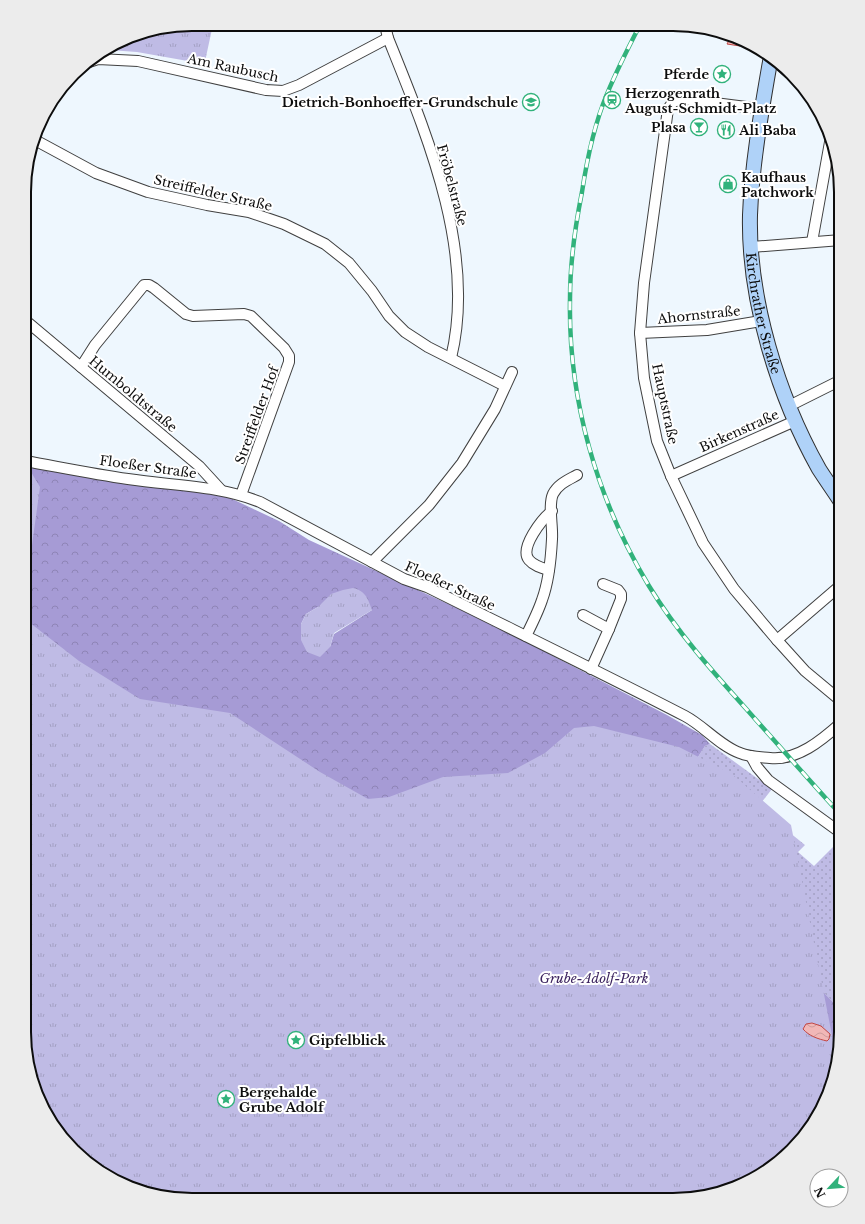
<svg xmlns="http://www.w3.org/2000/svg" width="865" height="1224" viewBox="0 0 865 1224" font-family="'Libre Baskerville',serif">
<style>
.grass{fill:url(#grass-dots)}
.forest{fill:url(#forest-crowns);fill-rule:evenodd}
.park{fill:url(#park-tufts)}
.water{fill:url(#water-waves);stroke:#c24744}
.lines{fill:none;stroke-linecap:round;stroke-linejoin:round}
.street-casing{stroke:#404040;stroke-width:12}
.secondary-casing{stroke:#2f2f2f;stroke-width:16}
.street{stroke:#fff;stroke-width:10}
.secondary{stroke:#afd2f8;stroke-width:14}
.rail-casing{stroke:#31b27b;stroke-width:4.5}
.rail{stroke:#fff;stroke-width:3;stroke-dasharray:9;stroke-linecap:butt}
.labels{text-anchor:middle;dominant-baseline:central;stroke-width:4;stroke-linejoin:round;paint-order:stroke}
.street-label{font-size:13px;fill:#0d0d0d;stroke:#fff}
.poi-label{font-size:13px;font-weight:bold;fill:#0d0d0d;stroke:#fff;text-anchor:start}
.park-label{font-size:13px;font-style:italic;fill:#3c235f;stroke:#fff}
.rim{fill:none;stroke:#0d0d0d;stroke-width:2}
</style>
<defs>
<pattern id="grass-dots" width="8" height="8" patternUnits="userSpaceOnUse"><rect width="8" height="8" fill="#bfbbe5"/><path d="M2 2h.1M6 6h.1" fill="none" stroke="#a3a0c3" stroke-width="1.8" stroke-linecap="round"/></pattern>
<pattern id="forest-crowns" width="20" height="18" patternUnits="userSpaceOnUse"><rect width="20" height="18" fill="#a69bd5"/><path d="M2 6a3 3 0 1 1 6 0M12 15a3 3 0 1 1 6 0" fill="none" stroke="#8e84b6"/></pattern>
<pattern id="park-tufts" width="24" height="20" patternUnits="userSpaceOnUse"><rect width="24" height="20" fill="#bfbbe5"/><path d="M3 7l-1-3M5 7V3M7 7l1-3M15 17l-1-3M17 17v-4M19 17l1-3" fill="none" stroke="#a3a0c3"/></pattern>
<pattern id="water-waves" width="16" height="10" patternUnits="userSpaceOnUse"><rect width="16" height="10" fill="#f1b7b7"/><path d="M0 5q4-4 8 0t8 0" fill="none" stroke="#cd9c9c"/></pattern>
</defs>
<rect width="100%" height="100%" fill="#eef7fe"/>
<!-- grass -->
<polygon class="grass" points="710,744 772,789 758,807 805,845 798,852 814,866 841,839 841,1010 656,823 705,746"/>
<!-- forest -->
<path class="forest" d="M25 466 228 497 279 521 309 540 457 608 528 643 667 715 702 735 710 744 705 746 656 823 841 1010V1044L832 1086 813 1126 784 1159 747 1183 674 1200 170 1199 128 1187 90 1166 41 1106 24 1033ZM318 607 372 610 334 634 330 647 301 624 306 614Z"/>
<!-- park -->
<g class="park">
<polygon points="189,24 212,29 204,66 199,63 137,52 109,50 138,33"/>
<polygon points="25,463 34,465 31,472 40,487 25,596"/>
<path d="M353 588C366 591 368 599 372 610L334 633 330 647 320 657 307 652 301 640V624L306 614 318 607 331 594 343 590Z"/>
<polygon points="25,619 79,661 140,699 230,713 320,772 368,799 389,797 443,777 508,773 545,753 574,728 594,726 679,747 732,774 791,825 837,1061 832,1086 813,1126 784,1159 747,1183 674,1200 170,1199 128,1187 90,1166 41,1106 24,1033"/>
</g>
<!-- water -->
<g class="water">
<polygon points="732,35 741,39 740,46 727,44"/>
<path d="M812 1023 821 1026 830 1034 829 1039 827 1041C818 1039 809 1036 803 1029L806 1024Z"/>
</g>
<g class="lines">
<!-- street casing -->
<g class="street-casing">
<g id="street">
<path d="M385 25 388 38C427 135 477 252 451 358"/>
<polyline points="86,63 98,59 138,61 266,90 283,91 299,85 388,38"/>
<polyline points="762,109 683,99 673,102 668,109 644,283 640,333 644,378 657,441 671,476 703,543 734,589 777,640 805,671 841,701"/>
<polyline points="35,140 96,173 148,192 207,205 249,212 284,224 325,244 349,263 372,291 389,316 405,332 428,347 505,386"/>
<polyline points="812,242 830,142"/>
<polyline points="751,247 841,240"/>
<polyline points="25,320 199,466 221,490"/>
<polyline points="640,333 707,330 761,321"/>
<polyline points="81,367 95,345 144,285 149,285 154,288 186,314 193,316 244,314 251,316 284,348 289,356 289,362 241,495"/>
<polyline points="789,406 841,380"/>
<path d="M25 461C59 467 93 474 128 479 173 486 217 485 260 502L404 579 427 587C513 630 600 672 685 716 704 726 720 746 740 753 749 757 760 757 770 758 797 761 822 740 841 723"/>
<polyline points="671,476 795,421"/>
<polyline points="372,562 429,505 462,463 495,409 512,372"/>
<path d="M549 570C542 568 534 566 529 560 519 548 542 519 552 511"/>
<polyline points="583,615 609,629"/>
<path d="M526 636C532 624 538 612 542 600 549 581 551 559 552 539 553 526 548 505 553 494 558 484 568 480 577 475"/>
<polyline points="777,640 841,585"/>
<polyline points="591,669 609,629 621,599 621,594 618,590 603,584"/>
<polyline points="751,756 757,767 768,780 841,833"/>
</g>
</g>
<!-- secondary casing -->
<g class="secondary-casing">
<g id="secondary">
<path id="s1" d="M771 56C762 108 752 162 750 215 748 299 778 396 819 469 826 480 834 491 841 502"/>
</g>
</g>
<!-- street -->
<use href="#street" class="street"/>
<!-- secondary -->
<use href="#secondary" class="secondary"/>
<!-- rail casing -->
<g class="rail-casing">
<path id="rail" d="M640 25C628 48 617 70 607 94 594 125 587 159 582 192 575 227 570 263 570 299 568 399 597 500 649 586 677 632 713 672 749 712 779 746 810 781 841 815"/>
</g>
<!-- rail -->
<use href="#rail" class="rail"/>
</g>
<!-- icons -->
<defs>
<g id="sight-ring" transform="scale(0.9)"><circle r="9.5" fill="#fff" stroke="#31b27b" stroke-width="1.5"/><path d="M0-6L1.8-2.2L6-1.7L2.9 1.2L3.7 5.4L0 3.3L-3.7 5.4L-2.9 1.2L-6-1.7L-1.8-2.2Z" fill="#31b27b"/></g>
<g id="station-ring" transform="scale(0.9)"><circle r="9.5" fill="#fff" stroke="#31b27b" stroke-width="1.5"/><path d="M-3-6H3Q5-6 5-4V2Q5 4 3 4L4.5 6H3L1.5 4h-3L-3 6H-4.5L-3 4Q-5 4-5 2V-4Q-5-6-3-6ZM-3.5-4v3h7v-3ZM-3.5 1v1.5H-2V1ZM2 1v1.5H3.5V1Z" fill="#31b27b"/></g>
<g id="school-ring" transform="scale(0.9)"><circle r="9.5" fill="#fff" stroke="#31b27b" stroke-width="1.5"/><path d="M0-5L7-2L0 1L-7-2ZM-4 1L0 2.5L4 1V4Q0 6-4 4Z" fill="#31b27b"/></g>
<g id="bar-ring" transform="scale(0.9)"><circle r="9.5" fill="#fff" stroke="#31b27b" stroke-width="1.5"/><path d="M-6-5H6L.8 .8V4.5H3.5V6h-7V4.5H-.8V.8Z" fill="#31b27b"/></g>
<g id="restaurant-ring" transform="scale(0.9)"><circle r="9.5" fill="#fff" stroke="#31b27b" stroke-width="1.5"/><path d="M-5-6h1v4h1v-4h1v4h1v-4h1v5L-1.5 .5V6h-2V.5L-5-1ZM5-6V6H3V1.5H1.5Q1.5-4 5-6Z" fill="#31b27b"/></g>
<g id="shop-ring" transform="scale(0.9)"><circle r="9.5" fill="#fff" stroke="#31b27b" stroke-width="1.5"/><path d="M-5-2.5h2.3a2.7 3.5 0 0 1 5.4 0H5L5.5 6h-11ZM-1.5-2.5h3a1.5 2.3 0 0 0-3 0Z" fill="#31b27b"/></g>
</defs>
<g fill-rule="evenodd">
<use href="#sight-ring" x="722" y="74"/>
<use href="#station-ring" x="612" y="100"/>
<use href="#school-ring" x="531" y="102"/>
<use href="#bar-ring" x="699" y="127"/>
<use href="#restaurant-ring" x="726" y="130"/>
<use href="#shop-ring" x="728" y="184"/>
<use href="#sight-ring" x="296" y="1040"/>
<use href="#sight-ring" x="226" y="1099"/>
</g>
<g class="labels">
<!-- street labels -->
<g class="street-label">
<text transform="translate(233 68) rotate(12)">Am Raubusch</text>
<text transform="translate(452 185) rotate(75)">Fröbelstraße</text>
<text transform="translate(213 193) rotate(13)">Streiffelder Straße</text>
<text stroke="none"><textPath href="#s1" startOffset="260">Kirchrather Straße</textPath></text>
<text transform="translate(699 315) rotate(-6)">Ahornstraße</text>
<text transform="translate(133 394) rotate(40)">Humboldtstraße</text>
<text transform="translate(665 404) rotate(78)">Hauptstraße</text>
<text transform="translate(257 415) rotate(-70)">Streiffelder Hof</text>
<text transform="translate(739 431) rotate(-24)">Birkenstraße</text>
<text transform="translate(148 467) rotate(8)">Floeßer Straße</text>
<text transform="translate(450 586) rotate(25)">Floeßer Straße</text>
</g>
<!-- poi labels -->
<g class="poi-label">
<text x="709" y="74" text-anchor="end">Pferde</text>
<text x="625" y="93">Herzogenrath<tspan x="625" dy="15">August-Schmidt-Platz</tspan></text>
<text x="518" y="102" text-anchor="end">Dietrich-Bonhoeffer-Grundschule</text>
<text x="686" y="127" text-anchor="end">Plasa</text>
<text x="739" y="130">Ali Baba</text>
<text x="741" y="177">Kaufhaus<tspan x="741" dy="15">Patchwork</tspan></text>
<text x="309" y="1040">Gipfelblick</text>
<text x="239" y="1092">Bergehalde<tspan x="239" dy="15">Grube Adolf</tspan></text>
</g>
<!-- park labels -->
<g class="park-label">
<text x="594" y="978">Grube-Adolf-Park</text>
</g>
</g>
<!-- crop -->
<path d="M0 0H865V1224H0ZM192 31H673A161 161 0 0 1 834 192V1032A161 161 0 0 1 673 1193H192A161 161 0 0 1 31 1032V192A161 161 0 0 1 192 31Z" fill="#ececec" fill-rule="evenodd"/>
<path class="rim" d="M192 31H673A161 161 0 0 1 834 192V1032A161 161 0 0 1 673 1193H192A161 161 0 0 1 31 1032V192A161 161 0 0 1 192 31Z"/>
<!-- north arrow -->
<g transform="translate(829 1188) rotate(244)"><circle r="19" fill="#ffffff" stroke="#9e9e9e"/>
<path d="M0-3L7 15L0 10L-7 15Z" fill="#31b27b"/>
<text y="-6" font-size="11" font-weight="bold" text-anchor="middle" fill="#0d0d0d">N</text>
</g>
</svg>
